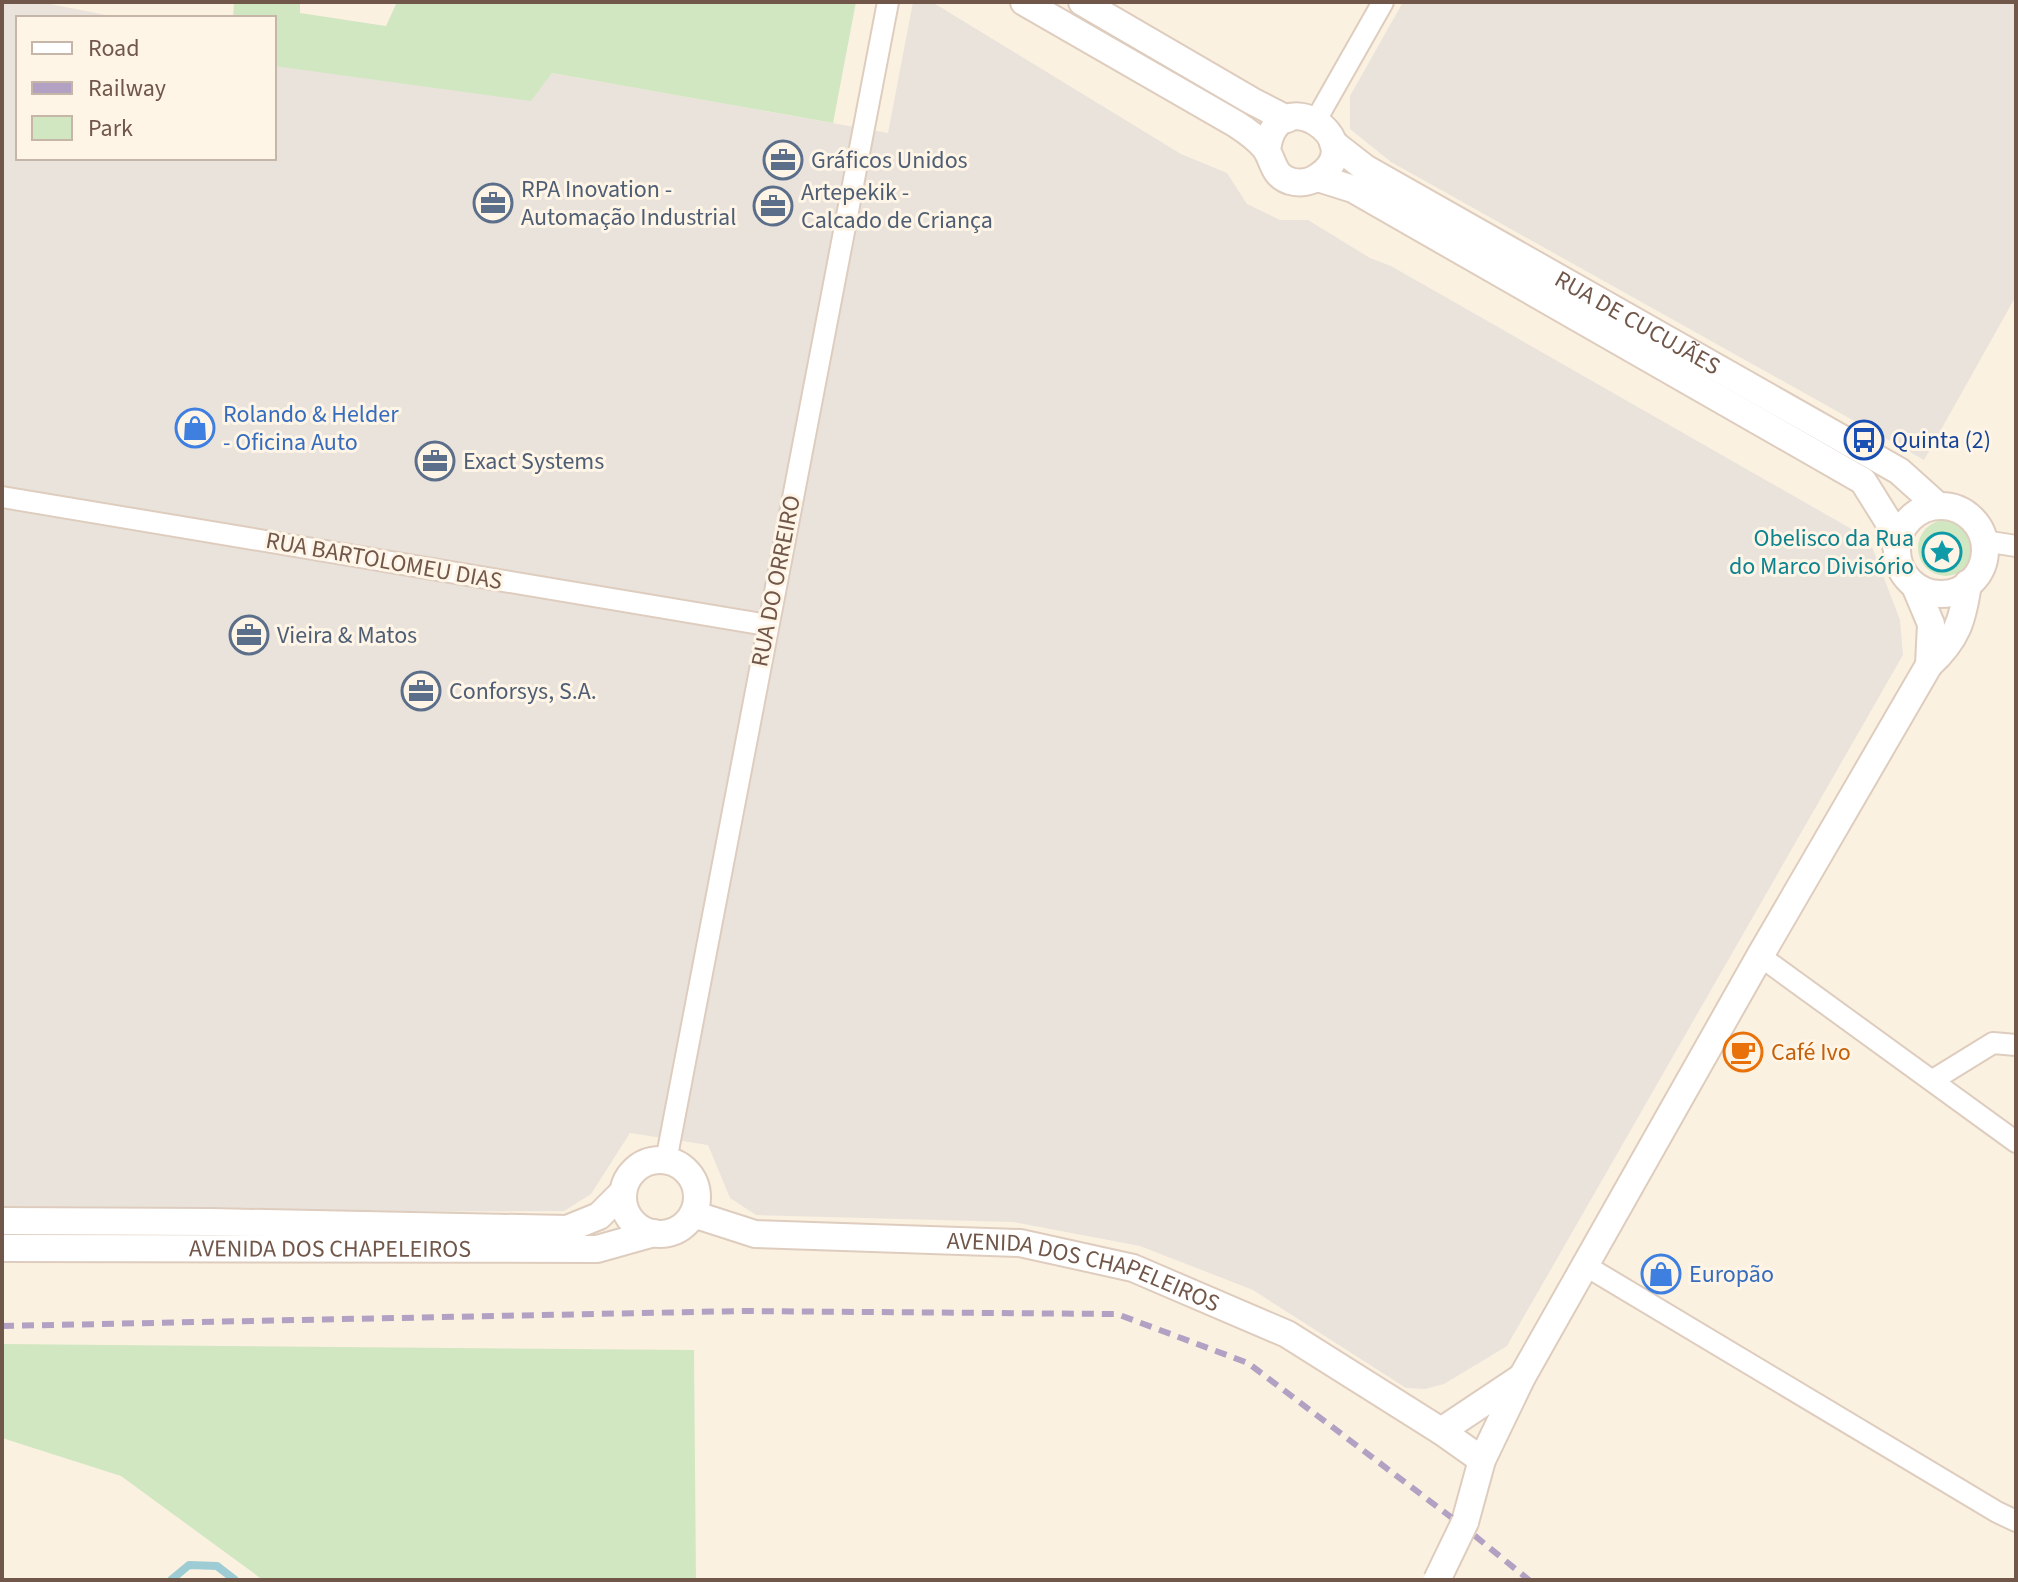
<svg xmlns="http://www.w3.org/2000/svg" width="2018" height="1582" viewBox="0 0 2018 1582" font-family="'Source Sans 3',sans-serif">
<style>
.industrial{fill:#eae3dc}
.green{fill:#d1e7c1}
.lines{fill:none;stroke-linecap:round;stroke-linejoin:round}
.stream{stroke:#9eccd4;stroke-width:8}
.minor-casing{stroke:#decdbe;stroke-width:24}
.tertiary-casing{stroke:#decdbe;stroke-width:30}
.minor{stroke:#fff;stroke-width:20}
.tertiary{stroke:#fff;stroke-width:26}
.rail{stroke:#b3a1c3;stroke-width:6;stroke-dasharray:12 8;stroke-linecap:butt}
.tertiary-bridge-casing{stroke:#decdbe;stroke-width:30;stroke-linecap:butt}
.tertiary-bridge{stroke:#fff;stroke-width:26}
.labels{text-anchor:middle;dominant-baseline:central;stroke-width:6;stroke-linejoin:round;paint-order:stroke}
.service-label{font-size:24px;fill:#4e5e75;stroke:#fef5e7;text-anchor:start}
.street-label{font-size:24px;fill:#71574a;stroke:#fef5e7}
.shop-label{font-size:24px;fill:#366cbe;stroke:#fef5e7;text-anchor:start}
.transit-label{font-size:24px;fill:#164399;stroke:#fef5e7;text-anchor:start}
.culture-label{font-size:24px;fill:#0d838f;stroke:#fef5e7;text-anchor:end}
.food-label{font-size:24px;fill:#c56008;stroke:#fef5e7;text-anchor:start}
</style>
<rect width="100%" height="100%" fill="#fbf1e1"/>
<!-- industrial -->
<g class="industrial">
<polygon points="2,2 40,2 121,18 18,18 18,158 274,158 274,45 552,73 888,133 913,2 932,2 1181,154 1227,173 1247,204 1280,220 1308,220 1370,258 1391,266 1869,539 1900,620 1903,655 1507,1346 1444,1384 1425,1389 1406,1388 1253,1290 1140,1246 1013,1222 756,1215 730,1198 708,1145 630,1133 591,1194 564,1211 2,1213"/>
<polygon points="1403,2 2016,2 2016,296 1924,460 1391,162 1350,129 1350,96"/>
</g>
<!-- green -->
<g class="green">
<polygon points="234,2 300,2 300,13 386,26 397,2 856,2 833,123 552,73 531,101 274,66 274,18 233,18"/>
<circle cx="1946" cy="548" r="28"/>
<polygon points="2,1344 694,1350 696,1580 263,1580 121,1476 2,1438"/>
</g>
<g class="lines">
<!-- stream -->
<polyline class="stream" points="171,1580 189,1565 217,1566 235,1580"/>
<!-- minor casing -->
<g class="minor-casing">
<g id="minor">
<polyline points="1316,120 1383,2"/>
<polyline points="2,497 767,625"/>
<polyline points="1984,541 2016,546"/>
<polyline points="1760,956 2016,1142"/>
<polyline points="1933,1080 1993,1043 2016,1045"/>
<polyline points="666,1161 888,2"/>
<polyline points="1586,1266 1997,1512 2016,1521"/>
</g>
</g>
<!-- tertiary casing -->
<g class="tertiary-casing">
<g id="tertiary">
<path d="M1024 2 1236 124C1247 131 1257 138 1265 148 1274 160 1272 175 1290 181 1300 184 1311 182 1319 176 1372 141 1275 76 1267 151"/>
<polyline points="1082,2 1252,101 1287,119"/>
<path id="s1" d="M1333 143 1365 168 1899 471 1938 506"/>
<polyline points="1318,178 1353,189 1863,481 1888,521 1897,549"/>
<circle cx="1941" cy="550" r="44"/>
<polyline points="1915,586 1931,624 1929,665"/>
<circle cx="660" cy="1197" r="37"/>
<path id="s2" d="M693 1214 755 1234 1020 1243 1133 1268 1287 1334 1441 1431 1482 1460"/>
<polyline points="2,1221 210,1222 567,1229 599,1216 623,1192"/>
<path id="s3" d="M2 1248 597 1249 654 1233"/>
<polyline points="1441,1431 1522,1377"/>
<path d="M1465 1522 1482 1460 1522 1377 1760 956 1929 665C1957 639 1963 620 1968 583"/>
</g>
</g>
<!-- minor -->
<use href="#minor" class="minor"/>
<!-- tertiary -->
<use href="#tertiary" class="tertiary"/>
<!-- rail -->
<polyline class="rail" points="2,1326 742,1311 1117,1314 1248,1363 1464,1527 1529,1580"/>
<!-- tertiary-bridge casing -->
<g class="tertiary-bridge-casing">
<polyline id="tertiary-bridge" points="1437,1580 1465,1522"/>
</g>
<!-- tertiary-bridge -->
<use href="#tertiary-bridge" class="tertiary-bridge"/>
</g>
<!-- icons -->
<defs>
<g id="office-ring" transform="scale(2)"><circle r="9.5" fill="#fef5e7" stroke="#5c6f8a" stroke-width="1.5"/><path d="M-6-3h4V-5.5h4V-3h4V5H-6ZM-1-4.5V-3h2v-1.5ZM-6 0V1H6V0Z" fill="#5c6f8a"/></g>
<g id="shop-ring" transform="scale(2)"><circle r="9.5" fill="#fef5e7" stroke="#3f7fe0" stroke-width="1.5"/><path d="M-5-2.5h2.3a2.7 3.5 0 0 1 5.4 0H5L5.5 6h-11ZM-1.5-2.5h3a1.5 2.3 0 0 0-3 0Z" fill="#3f7fe0"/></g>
<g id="bus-ring" transform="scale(2)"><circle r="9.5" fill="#fef5e7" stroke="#1a4fb4" stroke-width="1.5"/><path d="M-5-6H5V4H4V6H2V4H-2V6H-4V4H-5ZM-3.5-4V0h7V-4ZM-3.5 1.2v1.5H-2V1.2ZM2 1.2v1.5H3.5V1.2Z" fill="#1a4fb4"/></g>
<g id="sight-ring" transform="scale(2)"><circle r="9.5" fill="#fef5e7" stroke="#0f9aa8" stroke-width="1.5"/><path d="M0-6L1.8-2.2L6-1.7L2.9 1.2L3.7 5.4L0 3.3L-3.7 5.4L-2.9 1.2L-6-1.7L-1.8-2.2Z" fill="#0f9aa8"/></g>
<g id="cafe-ring" transform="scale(2)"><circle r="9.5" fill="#fef5e7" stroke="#e8710a" stroke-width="1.5"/><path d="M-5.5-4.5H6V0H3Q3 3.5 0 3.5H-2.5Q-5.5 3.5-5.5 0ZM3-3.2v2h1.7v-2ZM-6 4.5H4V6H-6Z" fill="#e8710a"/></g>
</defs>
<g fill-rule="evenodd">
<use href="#office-ring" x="783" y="160"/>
<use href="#office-ring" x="493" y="203"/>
<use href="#office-ring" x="773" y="206"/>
<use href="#shop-ring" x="195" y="428"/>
<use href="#bus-ring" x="1864" y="440"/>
<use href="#office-ring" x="435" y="461"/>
<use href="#sight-ring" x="1942" y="552"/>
<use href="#office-ring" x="249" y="635"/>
<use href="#office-ring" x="421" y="691"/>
<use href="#cafe-ring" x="1743" y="1052"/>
<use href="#shop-ring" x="1661" y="1274"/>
</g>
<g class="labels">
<!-- service labels -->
<g class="service-label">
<text x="811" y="160">Gráficos Unidos</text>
<text x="521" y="189">RPA Inovation -<tspan x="521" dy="28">Automação Industrial</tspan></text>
<text x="801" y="192">Artepekik -<tspan x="801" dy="28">Calcado de Criança</tspan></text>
<text x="463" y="461">Exact Systems</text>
<text x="277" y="635">Vieira &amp; Matos</text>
<text x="449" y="691">Conforsys, S.A.</text>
</g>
<!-- street labels -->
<g class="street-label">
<text stroke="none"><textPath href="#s1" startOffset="354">RUA DE CUCUJÃES</textPath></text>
<text transform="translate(384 561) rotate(10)">RUA BARTOLOMEU DIAS</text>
<text transform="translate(776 581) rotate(-79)">RUA DO ORREIRO</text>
<text stroke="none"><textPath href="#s3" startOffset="328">AVENIDA DOS CHAPELEIROS</textPath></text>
<text stroke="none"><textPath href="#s2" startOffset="398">AVENIDA DOS CHAPELEIROS</textPath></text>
</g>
<!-- shop labels -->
<g class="shop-label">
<text x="223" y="414">Rolando &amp; Helder<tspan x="223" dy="28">- Oficina Auto</tspan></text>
<text x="1689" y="1274">Europão</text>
</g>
<!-- transit labels -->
<g class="transit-label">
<text x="1892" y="440">Quinta (2)</text>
</g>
<!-- culture labels -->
<g class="culture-label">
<text x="1914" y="538">Obelisco da Rua<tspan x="1914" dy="28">do Marco Divisório</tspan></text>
</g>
<!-- food labels -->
<g class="food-label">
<text x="1771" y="1052">Café Ivo</text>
</g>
</g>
<!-- border -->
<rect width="2018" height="1582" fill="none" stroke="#71574a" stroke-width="8"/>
<!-- legend -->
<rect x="16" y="16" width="260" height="144" fill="#fef5e7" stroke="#c6b6a8" stroke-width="2"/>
<rect x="32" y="42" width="40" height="12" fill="#ffffff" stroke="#c6b6a8" stroke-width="2"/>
<text x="88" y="56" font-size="24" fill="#71574a">Road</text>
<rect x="32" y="82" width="40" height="12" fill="#b3a1c3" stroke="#c6b6a8" stroke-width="2"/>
<text x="88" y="96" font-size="24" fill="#71574a">Railway</text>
<rect x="32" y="116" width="40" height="24" fill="#d1e7c1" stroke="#c6b6a8" stroke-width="2"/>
<text x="88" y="136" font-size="24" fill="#71574a">Park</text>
</svg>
